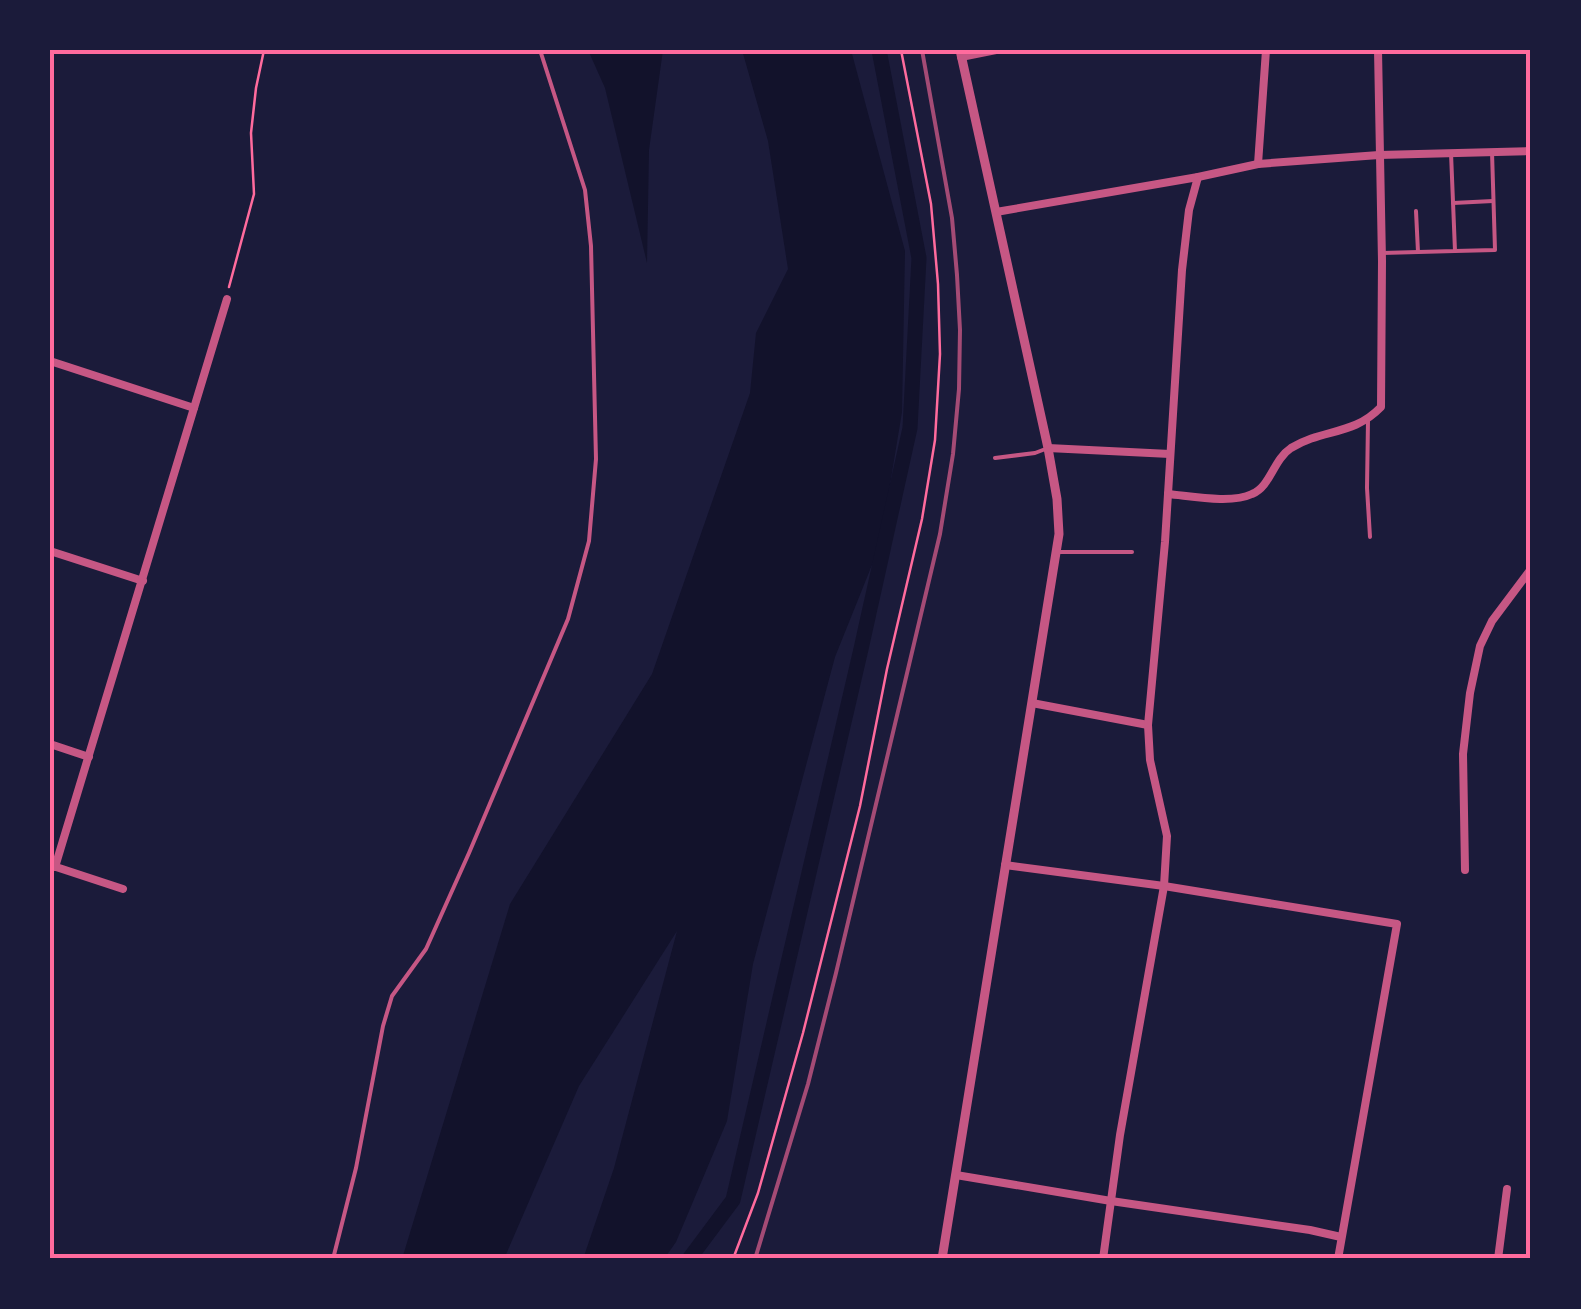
<svg xmlns="http://www.w3.org/2000/svg" width="1581" height="1309" viewBox="0 0 1581 1309" font-family="Lato,sans-serif">
<style>
.water{fill:#12122b}
.lines{fill:none;stroke-linecap:round;stroke-linejoin:round}
.canal{stroke:#12122b;stroke-width:15}
.path{stroke:#ff6b9d;stroke-width:2.5}
.service{stroke:#c65784;stroke-width:4}
.minor{stroke:#c65784;stroke-width:8}
.tertiary{stroke:#c65784;stroke-width:9}
.rail{stroke:#a44b75;stroke-width:4}
.neatline{fill:none;stroke:#ff6b9d;stroke-width:4}
</style>
<rect width="100%" height="100%" fill="#1b1b3a"/>
<!-- water -->
<g class="water">
<polygon points="588,50 663,50 649,150 647,263 605,88"/>
<polygon points="742,50 851,50 905,251 902,412 880,545 835,657 753,964 727,1121 676,1242 664,1259 583,1259 614,1168 677,931 579,1086 504,1259 402,1259 510,904 652,674 750,393 756,333 788,269 768,141"/>
</g>
<g class="lines">
<!-- canal -->
<polyline class="canal" points="689,1259 733,1200 861,649 910,428 919,258 879,50"/>
<!-- path -->
<g class="path">
<polyline points="229,287 254,194 251,133 256,88 264,50"/>
<polyline points="733,1259 758,1193 803,1033 860,806 887,669 922,519 935,440 940,354 938,284 931,204 901,50"/>
</g>
<!-- service -->
<g class="service">
<polyline points="1453,203 1493,201"/>
<polyline points="1416,211 1418,252"/>
<polyline points="1455,251 1495,250 1492,152"/>
<polyline points="1382,253 1455,251 1451,153"/>
<polyline points="1368,420 1367,488 1370,537"/>
<polyline points="995,458 1035,453 1048,448"/>
<polyline points="1057,552 1132,552"/>
<polyline points="333,1259 356,1168 383,1026 392,996 426,949 469,853 568,619 589,541 596,459 591,246 585,190 540,50"/>
</g>
<!-- minor -->
<g class="minor">
<polyline points="961,57 996,50"/>
<polyline points="1258,164 1266,50"/>
<polyline points="996,212 1198,177 1258,164 1379,155 1531,151"/>
<polyline points="50,361 194,408"/>
<polyline points="1048,448 1170,454"/>
<path d="M1168 494C1191 496 1231 504 1252 494 1271 486 1273 460 1291 448 1324 428 1353 436 1381 407L1382 261 1378 50"/>
<polyline points="50,551 143,581"/>
<polyline points="1032,703 1148,725"/>
<polyline points="50,744 89,757"/>
<polyline points="50,865 123,889"/>
<polyline points="1005,865 1164,886 1397,924 1338,1259"/>
<polyline points="55,867 227,299"/>
<polyline points="1465,870 1463,754 1470,693 1480,646 1492,621 1531,569"/>
<polyline points="956,1175 1111,1201 1310,1230 1341,1237"/>
<polyline points="1103,1259 1120,1135 1164,886 1167,836 1150,760 1148,725 1165,542 1182,270 1189,210 1198,177"/>
<polyline points="1498,1259 1507,1189"/>
</g>
<!-- tertiary -->
<polyline class="tertiary" points="942,1259 1059,534 1057,499 1048,448 960,50"/>
<!-- rail -->
<polyline class="rail" points="755,1259 808,1084 836,973 940,534 953,454 959,389 960,330 957,275 952,218 922,50"/>
</g>
<!-- border -->
<rect width="1581" height="1309" fill="none" stroke="#1b1b3a" stroke-width="105"/>
<rect x="52" y="52" width="1476" height="1204" class="neatline"/>
</svg>
